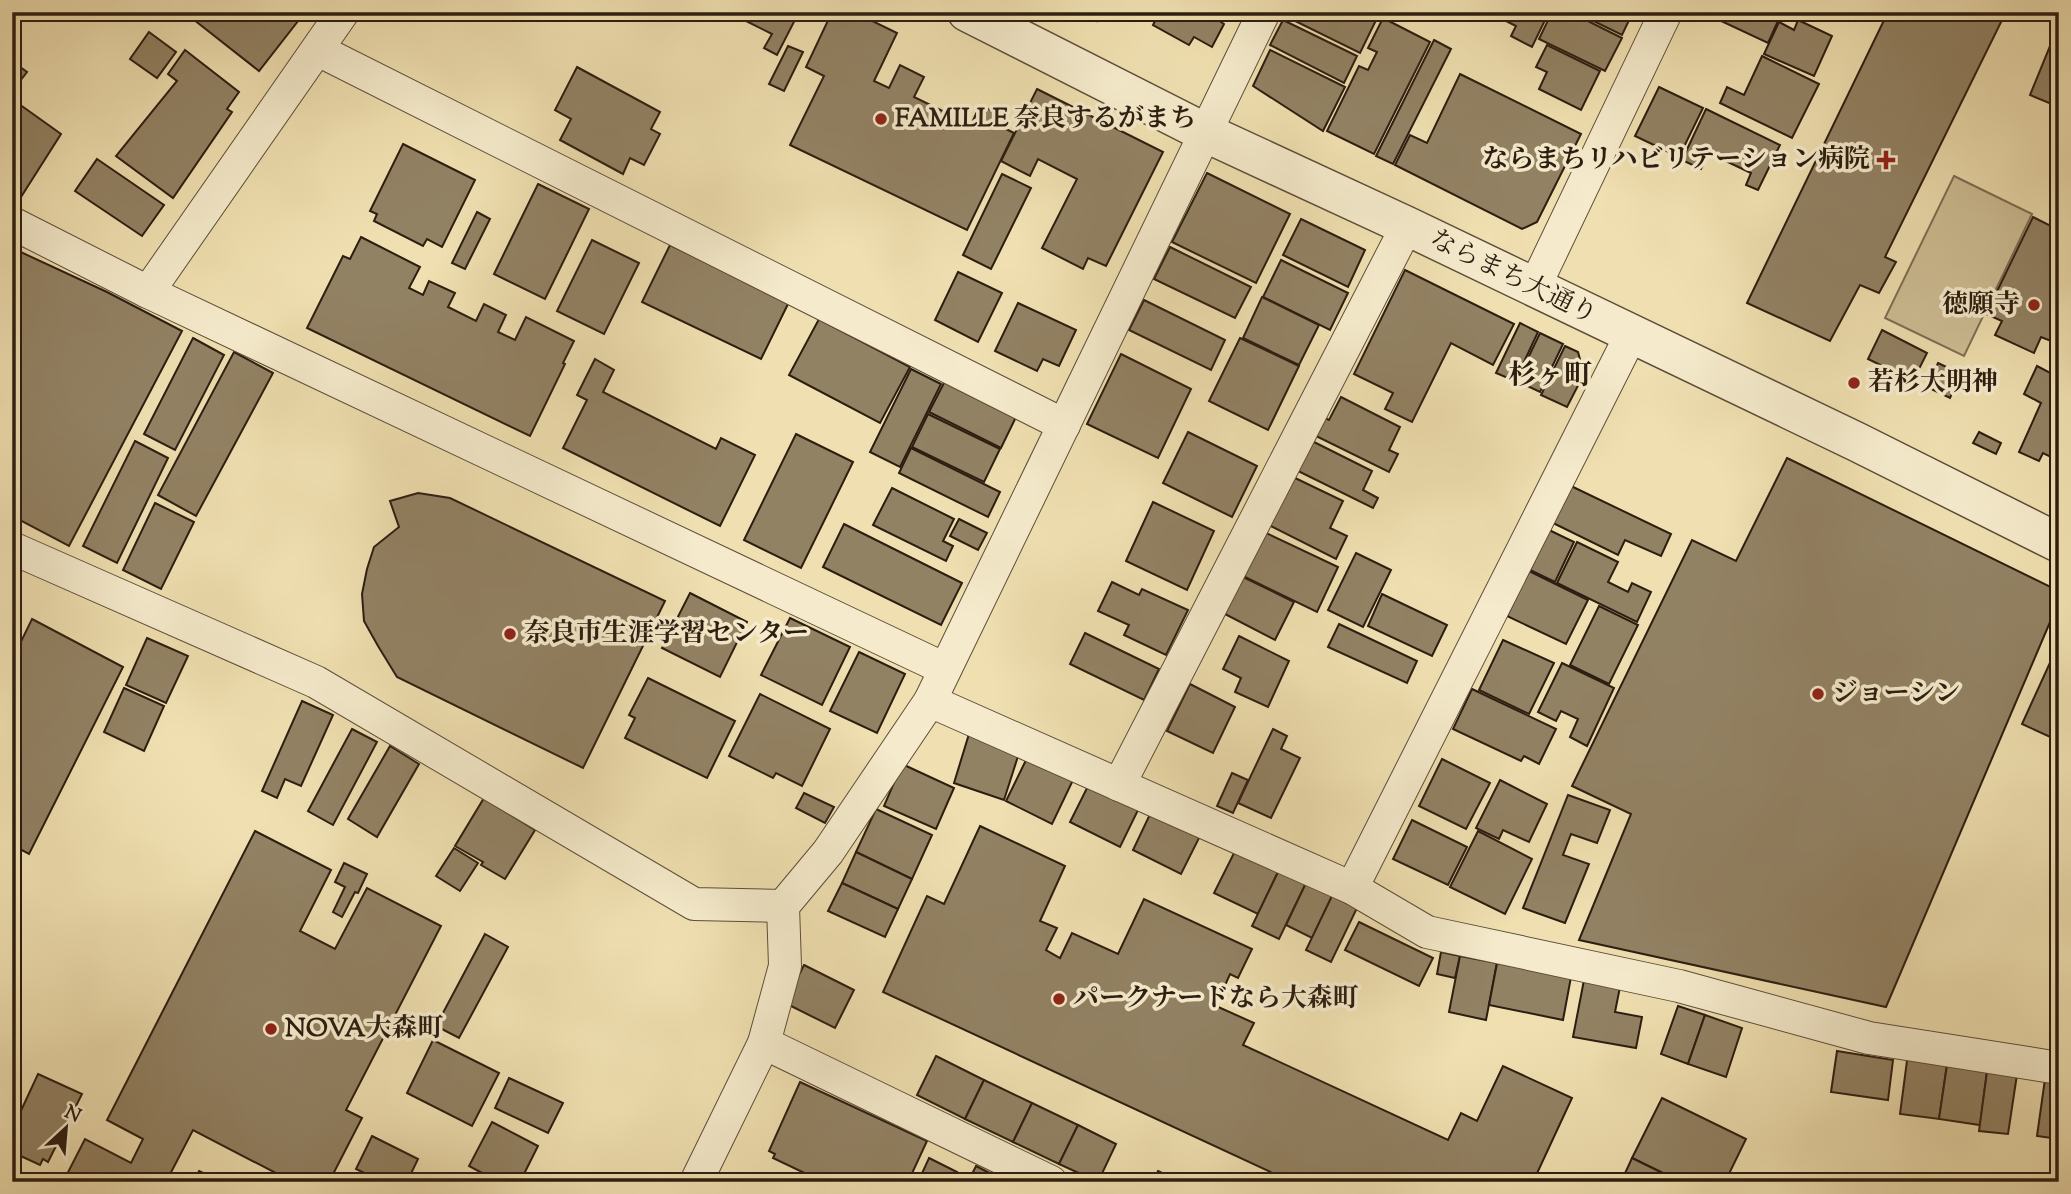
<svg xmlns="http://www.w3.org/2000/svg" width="2071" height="1194" viewBox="0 0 2071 1194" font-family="'Sorts Mill Goudy','Noto Serif JP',serif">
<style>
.green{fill:#cfbf96;stroke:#7e6e54;stroke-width:2}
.building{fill:#928264;stroke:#2c1d11;stroke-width:2}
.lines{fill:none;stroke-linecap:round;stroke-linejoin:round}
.minor-casing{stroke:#5d4e39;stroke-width:34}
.tertiary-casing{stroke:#5d4e39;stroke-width:41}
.minor{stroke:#f5ebcc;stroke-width:32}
.tertiary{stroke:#f5ebcc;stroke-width:38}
.poi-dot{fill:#8f2418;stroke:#f5ebcc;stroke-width:2.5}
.labels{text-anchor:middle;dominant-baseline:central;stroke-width:7;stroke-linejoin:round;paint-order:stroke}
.poi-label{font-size:26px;font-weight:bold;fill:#2c1d11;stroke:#f5ebcc;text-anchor:start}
.street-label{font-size:26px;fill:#2c1d11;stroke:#f5ebcc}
.neighbourhood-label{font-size:28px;font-weight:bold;fill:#2c1d11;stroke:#f5ebcc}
</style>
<rect width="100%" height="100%" fill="#f0e0b1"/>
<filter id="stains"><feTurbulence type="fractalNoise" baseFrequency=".00286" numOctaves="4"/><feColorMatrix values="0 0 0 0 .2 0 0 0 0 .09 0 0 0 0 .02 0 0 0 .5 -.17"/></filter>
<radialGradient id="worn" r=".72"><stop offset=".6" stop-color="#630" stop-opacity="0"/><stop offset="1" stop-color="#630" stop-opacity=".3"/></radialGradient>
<!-- green -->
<polygon class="green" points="1954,176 2032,214 1964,356 1885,318"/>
<!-- building -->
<g class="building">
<polygon points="184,12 297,12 302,16 259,71"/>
<polygon points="750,12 799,12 777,55 764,48 772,34 746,21"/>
<polygon points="832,12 854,12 897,33 874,81 889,88 900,65 924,77 914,97 971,125 980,105 999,114 994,123 1014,133 967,230 790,145 824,76 806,67"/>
<polygon points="1080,12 1101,12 1097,21"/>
<polygon points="1159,12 1222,12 1218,20 1224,24 1212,47 1194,37 1189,45 1153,25"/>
<polygon points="1287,12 1380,12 1360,53 1285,16"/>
<polygon points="1502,12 1549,12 1532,47 1511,36 1516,26 1500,18"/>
<polygon points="1552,12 1570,12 1622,38 1605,71 1539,39"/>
<polygon points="1580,12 1633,12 1622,35 1579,14"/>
<polygon points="1702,12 1782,12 1768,43"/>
<polygon points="1829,12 1852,12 1848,21"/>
<polygon points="1888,12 2006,12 1885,257 1896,262 1879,293 1860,285 1830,341 1747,303"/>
<polygon points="1383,18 1430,42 1374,154 1327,131 1359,66 1368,70 1377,52 1368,48"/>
<polygon points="1283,20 1357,56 1344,83 1270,45"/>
<polygon points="1798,20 1832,36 1814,76 1764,54 1779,22 1794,30"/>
<polygon points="2059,24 2059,107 2030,95"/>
<polygon points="149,32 176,52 157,78 130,59"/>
<polygon points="1434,40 1451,49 1393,164 1376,156"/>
<polygon points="1547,45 1600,71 1581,110 1539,89 1547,72 1536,67"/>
<polygon points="788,46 803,52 784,91 769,84"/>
<polygon points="185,50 239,92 227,109 232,112 173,198 116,156 177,81 168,74"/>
<polygon points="1270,50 1345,87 1323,131 1253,86"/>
<polygon points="1762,56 1819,84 1792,138 1720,103 1727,87 1744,95"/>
<polygon points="12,61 27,72 13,90 12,90"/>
<polygon points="577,67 660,112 651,129 660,134 644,165 630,158 623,174 560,140 571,119 555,110"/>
<polygon points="1460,74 1581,134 1537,222 1522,229 1395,165 1410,135 1427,143"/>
<polygon points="1659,87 1703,108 1679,157 1635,136"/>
<polygon points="1037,89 1163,152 1106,266 1088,258 1083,269 1042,248 1077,179 1038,159 1030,176 1001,161"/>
<polygon points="12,99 61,134 21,197 12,193"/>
<polygon points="1706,109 1780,145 1758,190 1746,185 1751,173 1709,153 1701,169 1682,160"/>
<polygon points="403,144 475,180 442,247 427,239 423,246 374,221 377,214 370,211"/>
<polygon points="97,159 164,205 142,236 75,191"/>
<polygon points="1207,173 1290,214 1256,283 1172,242"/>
<polygon points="1002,174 1031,188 991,269 963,255"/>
<polygon points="538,184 589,209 545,299 494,274"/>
<polygon points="477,212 490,219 465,269 452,263"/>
<polygon points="2033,217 2059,230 2059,344 2041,337 2034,353 1995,335 2002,321 1986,314"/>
<polygon points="1301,219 1365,250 1348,287 1283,255"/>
<polygon points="361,237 420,267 409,288 423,295 429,281 455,293 448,307 476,321 484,304 506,315 498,332 515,340 526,317 574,341 563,363 565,364 530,436 307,328 343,256 350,259"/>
<polygon points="592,240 639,263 604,334 557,311"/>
<polygon points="670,245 789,302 761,359 642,302"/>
<polygon points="1170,247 1251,287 1235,318 1154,279"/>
<polygon points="12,248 107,292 182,331 69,546 12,516"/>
<polygon points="1281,260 1348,293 1330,330 1263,297"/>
<polygon points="1405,270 1514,324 1493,365 1451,343 1412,422 1385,409 1393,393 1354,374"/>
<polygon points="958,272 1002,293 978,342 935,320"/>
<polygon points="1262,297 1319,325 1299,365 1243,338"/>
<polygon points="1144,300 1225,340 1211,370 1129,330"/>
<polygon points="1018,303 1076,330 1059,366 1043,359 1037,371 995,351"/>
<polygon points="819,319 910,367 880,423 789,375"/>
<polygon points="1520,323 1538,332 1515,381 1496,373"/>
<polygon points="1882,330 1927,353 1913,381 1868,359"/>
<polygon points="1540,333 1563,344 1540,392 1517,381"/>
<polygon points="193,338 224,355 175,450 144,434"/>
<polygon points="1240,338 1299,366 1268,430 1209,401"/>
<polygon points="1565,346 1578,352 1584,374 1567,407 1541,395"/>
<polygon points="234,352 273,373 196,516 158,495"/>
<polygon points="1121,354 1191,389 1158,458 1087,424"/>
<polygon points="595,359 614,370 603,392 716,449 721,438 755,455 720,526 563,448 587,400 577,395"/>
<polygon points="1938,363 1961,374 1950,398 1927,387"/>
<polygon points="2059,365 2059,461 2043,453 2039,461 2019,452 2041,403 2024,394 2037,366 2054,375"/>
<polygon points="911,369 941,384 900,467 870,452"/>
<polygon points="946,379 1017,415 1001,448 929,412"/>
<polygon points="1341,397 1400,427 1389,450 1398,454 1389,472 1314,435 1323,417 1329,420"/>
<polygon points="928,414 1000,449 984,482 912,447"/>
<polygon points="1188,432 1257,466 1232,517 1163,483"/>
<polygon points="1979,432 2001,443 1996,454 1973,443"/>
<polygon points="796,434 853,462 801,568 744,540"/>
<polygon points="1310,440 1372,471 1363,490 1378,498 1373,508 1296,470"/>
<polygon points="135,441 168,458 117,563 83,546"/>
<polygon points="911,448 1000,492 988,517 899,473"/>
<polygon points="1787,458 2059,591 2059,601 1886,1007 1579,940 1631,814 1572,786 1692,540 1736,561"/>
<polygon points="1293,477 1343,501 1330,528 1347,536 1336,559 1269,525"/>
<polygon points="1571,486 1671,534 1661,556 1625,540 1618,555 1553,523"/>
<polygon points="892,488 954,519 943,541 953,546 946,561 873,525"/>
<polygon points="418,493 450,498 665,601 583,768 397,677 378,646 364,621 362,594 367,569 374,547 399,527 390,501"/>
<polygon points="1153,502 1214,531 1187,590 1126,561"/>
<polygon points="155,503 194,522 161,589 123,570"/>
<polygon points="959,519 987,533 978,550 950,536"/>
<polygon points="844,524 962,583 941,625 823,567"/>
<polygon points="1549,530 1574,542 1555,582 1530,570"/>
<polygon points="1262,531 1338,567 1317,612 1241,575"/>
<polygon points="1577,542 1618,562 1608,582 1628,592 1632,583 1651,592 1637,622 1557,583"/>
<polygon points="1356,553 1391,570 1363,627 1328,610"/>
<polygon points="1529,571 1588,600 1566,644 1507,616"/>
<polygon points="1241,576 1294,602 1275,640 1223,613"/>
<polygon points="1112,582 1139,595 1142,589 1188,610 1166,655 1124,635 1129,625 1098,611"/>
<polygon points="690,593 747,622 720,677 662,648"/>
<polygon points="1382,594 1447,625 1432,656 1368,626"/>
<polygon points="1599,606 1638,625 1609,684 1570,665"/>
<polygon points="790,618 850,647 822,705 761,675"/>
<polygon points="32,619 123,667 29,854 12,845 12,660"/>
<polygon points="1339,624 1417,661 1407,683 1328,647"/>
<polygon points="1085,633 1159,669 1144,700 1070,664"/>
<polygon points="1239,636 1289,661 1268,707 1235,692 1241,678 1223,669"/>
<polygon points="147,638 188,656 166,703 126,685"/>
<polygon points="1503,640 1554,663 1529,714 1479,690"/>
<polygon points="2059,643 2059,741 2022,724"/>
<polygon points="859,652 905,674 877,733 830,711"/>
<polygon points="1562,663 1614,688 1587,746 1570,737 1578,719 1561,711 1556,721 1538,712"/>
<polygon points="648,678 735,721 707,778 625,738 635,718 629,715"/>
<polygon points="1190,684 1235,707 1213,753 1167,731"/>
<polygon points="124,688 164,706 144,751 104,732"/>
<polygon points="1472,689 1556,729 1539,764 1524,756 1521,761 1453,729"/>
<polygon points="760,694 830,729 802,786 776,773 773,778 729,756"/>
<polygon points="302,701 333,715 301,786 285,779 277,798 262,791"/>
<polygon points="352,729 377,742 333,825 308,811"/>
<polygon points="1273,729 1287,736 1281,749 1300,758 1271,818 1238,803"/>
<polygon points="969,734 1020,750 1004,800 954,783"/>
<polygon points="390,746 419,764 377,837 348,819"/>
<polygon points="1028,756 1074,778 1052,824 1006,801"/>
<polygon points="1442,759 1490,783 1466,829 1419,806"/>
<polygon points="902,764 954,788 936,829 884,806"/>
<polygon points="1232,773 1248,780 1233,813 1217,806"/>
<polygon points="1500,780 1547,804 1529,842 1503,830 1499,839 1476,828"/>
<polygon points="1090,782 1140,806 1120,847 1070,822"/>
<polygon points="804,793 834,807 825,823 796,808"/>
<polygon points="1568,795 1610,810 1597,843 1571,834 1563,855 1589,864 1565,923 1523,908"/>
<polygon points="484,798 535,830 505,879 481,865 483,862 455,846"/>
<polygon points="876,809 932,835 912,879 856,852"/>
<polygon points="1152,810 1201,834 1181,874 1133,850"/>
<polygon points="1412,820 1467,847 1448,885 1393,859"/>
<polygon points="980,826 1065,866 1040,921 1057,928 1046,950 1060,958 1072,933 1118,954 1144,899 1252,949 1238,978 1230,974 1216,1006 1254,1023 1243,1045 1448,1140 1461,1113 1477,1121 1503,1066 1572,1098 1533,1182 1292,1182 883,992 927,896 944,904"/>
<polygon points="255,831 331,870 300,931 335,949 367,888 441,926 346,1110 362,1118 329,1182 293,1182 193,1130 166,1182 63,1182 85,1139 131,1163 143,1139 107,1120"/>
<polygon points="1478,831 1532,859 1505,914 1450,887"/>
<polygon points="454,848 478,863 460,891 436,876"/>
<polygon points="1236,849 1279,870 1258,914 1214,893"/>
<polygon points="856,852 912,879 898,909 842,883"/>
<polygon points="344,863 367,874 358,893 355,892 342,917 333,912 345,887 335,882"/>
<polygon points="12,865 20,869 12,886"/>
<polygon points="1279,870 1306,883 1279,939 1252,926"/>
<polygon points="842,883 898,909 885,937 828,911"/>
<polygon points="1306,883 1332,896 1312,938 1286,925"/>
<polygon points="1332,896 1357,908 1331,962 1306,950"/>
<polygon points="1359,922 1433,958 1419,986 1345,950"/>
<polygon points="485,934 508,947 459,1038 436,1026"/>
<polygon points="1441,952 1460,956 1455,978 1437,974"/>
<polygon points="1460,956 1497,963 1486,1020 1449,1012"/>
<polygon points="1497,963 1571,977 1563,1020 1489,1005"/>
<polygon points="804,965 854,990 835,1028 785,1003"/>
<polygon points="1584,980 1620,987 1615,1012 1642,1017 1636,1048 1573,1037"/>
<polygon points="1678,1006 1705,1015 1688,1064 1661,1054"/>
<polygon points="1705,1015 1742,1028 1726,1077 1688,1064"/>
<polygon points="433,1040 499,1073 472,1126 407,1093"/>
<polygon points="1837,1051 1893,1060 1888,1100 1831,1092"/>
<polygon points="1908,1053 1948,1058 1939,1119 1900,1114"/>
<polygon points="936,1056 984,1080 965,1119 917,1095"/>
<polygon points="1948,1058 1988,1064 1980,1125 1939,1119"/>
<polygon points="1988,1064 2018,1068 2008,1134 1979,1131"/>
<polygon points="2046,1072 2059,1074 2059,1139 2037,1136"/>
<polygon points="38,1074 82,1094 48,1162 43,1159 40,1165 12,1152 12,1130"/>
<polygon points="509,1078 563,1103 548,1133 495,1108"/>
<polygon points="984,1080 1032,1103 1013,1142 965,1119"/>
<polygon points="800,1082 927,1141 908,1182 813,1182 815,1178 773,1158 775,1154 769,1151"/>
<polygon points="1662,1098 1746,1139 1725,1182 1681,1182 1632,1158"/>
<polygon points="1032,1103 1078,1125 1059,1164 1013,1142"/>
<polygon points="492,1122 538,1146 520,1182 499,1182 469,1166"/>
<polygon points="1078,1125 1116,1144 1098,1182 1059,1164"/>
<polygon points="372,1136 418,1159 407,1182 383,1182 356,1169"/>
<polygon points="929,1158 957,1172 952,1182 918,1182"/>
<polygon points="1632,1158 1681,1182 1621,1182"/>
<polygon points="976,1166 1007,1182 968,1182"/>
<polygon points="199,1171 215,1179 214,1182 194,1182"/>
<polygon points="1158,1171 1180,1182 1153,1182"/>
</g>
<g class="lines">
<!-- minor casing -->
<g class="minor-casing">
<g id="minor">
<polyline points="318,50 1064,425"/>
<polyline points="12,223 148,292 945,669"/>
<polyline points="1534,288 1666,12"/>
<polyline points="148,292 343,12"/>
<polyline points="12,548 316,682 694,904 783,906"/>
<polyline points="930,701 1352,888 1427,932 1679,986 1869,1038 2059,1068"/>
<polyline points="1119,785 1407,226"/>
<polyline points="1352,888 1631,335"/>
<polyline points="764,1043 1051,1182"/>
<polyline points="696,1182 764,1043 785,966 783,906 828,852 930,701 1264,12"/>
</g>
</g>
<!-- tertiary casing -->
<g class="tertiary-casing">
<polyline id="tertiary" points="967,12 1206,133 1407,226 1857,442 2059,543"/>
</g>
<!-- minor -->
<use href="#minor" class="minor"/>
<!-- tertiary -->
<use href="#tertiary" class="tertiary"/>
</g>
<!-- markers -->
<g class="poi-dot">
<circle cx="881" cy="119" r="7"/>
<path d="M1882.5 149.5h7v7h7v7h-7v7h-7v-7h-7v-7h7z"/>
<circle cx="2034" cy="305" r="7"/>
<circle cx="1854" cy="383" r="7"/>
<circle cx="510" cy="634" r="7"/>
<circle cx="1818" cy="694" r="7"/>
<circle cx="1059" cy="999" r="7"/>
<circle cx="271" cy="1029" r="7"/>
</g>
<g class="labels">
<!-- poi labels -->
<g class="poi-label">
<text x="895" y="119">FAMILLE 奈良するがまち</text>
<text x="1870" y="160" text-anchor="end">ならまちリハビリテーション病院</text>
<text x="2020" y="305" text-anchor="end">徳願寺</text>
<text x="1868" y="383">若杉大明神</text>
<text x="524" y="634">奈良市生涯学習センター</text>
<text x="1832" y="694">ジョーシン</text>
<text x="1073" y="999">パークナードなら大森町</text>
<text x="285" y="1029">NOVA大森町</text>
</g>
<!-- street labels -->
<g class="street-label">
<text transform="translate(1513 278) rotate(26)">ならまち大通り</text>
</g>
<!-- neighbourhood labels -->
<g class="neighbourhood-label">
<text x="1550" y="377">杉ヶ町</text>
</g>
</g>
<!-- margin -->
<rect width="2071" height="1194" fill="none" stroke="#f0e0b1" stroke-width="42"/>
<rect x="14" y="14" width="2043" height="1166" fill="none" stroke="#2c1d11" stroke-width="3.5"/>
<rect x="21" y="21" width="2029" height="1152" fill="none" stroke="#2c1d11" stroke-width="2"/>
<!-- north arrow -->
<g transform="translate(66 1128) rotate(26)" stroke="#f5ebcc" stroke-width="5" paint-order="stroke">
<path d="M0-5L12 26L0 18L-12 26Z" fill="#2c1d11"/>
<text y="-10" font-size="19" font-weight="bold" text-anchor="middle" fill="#2c1d11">N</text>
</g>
<rect width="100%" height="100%" filter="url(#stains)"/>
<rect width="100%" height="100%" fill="url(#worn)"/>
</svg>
